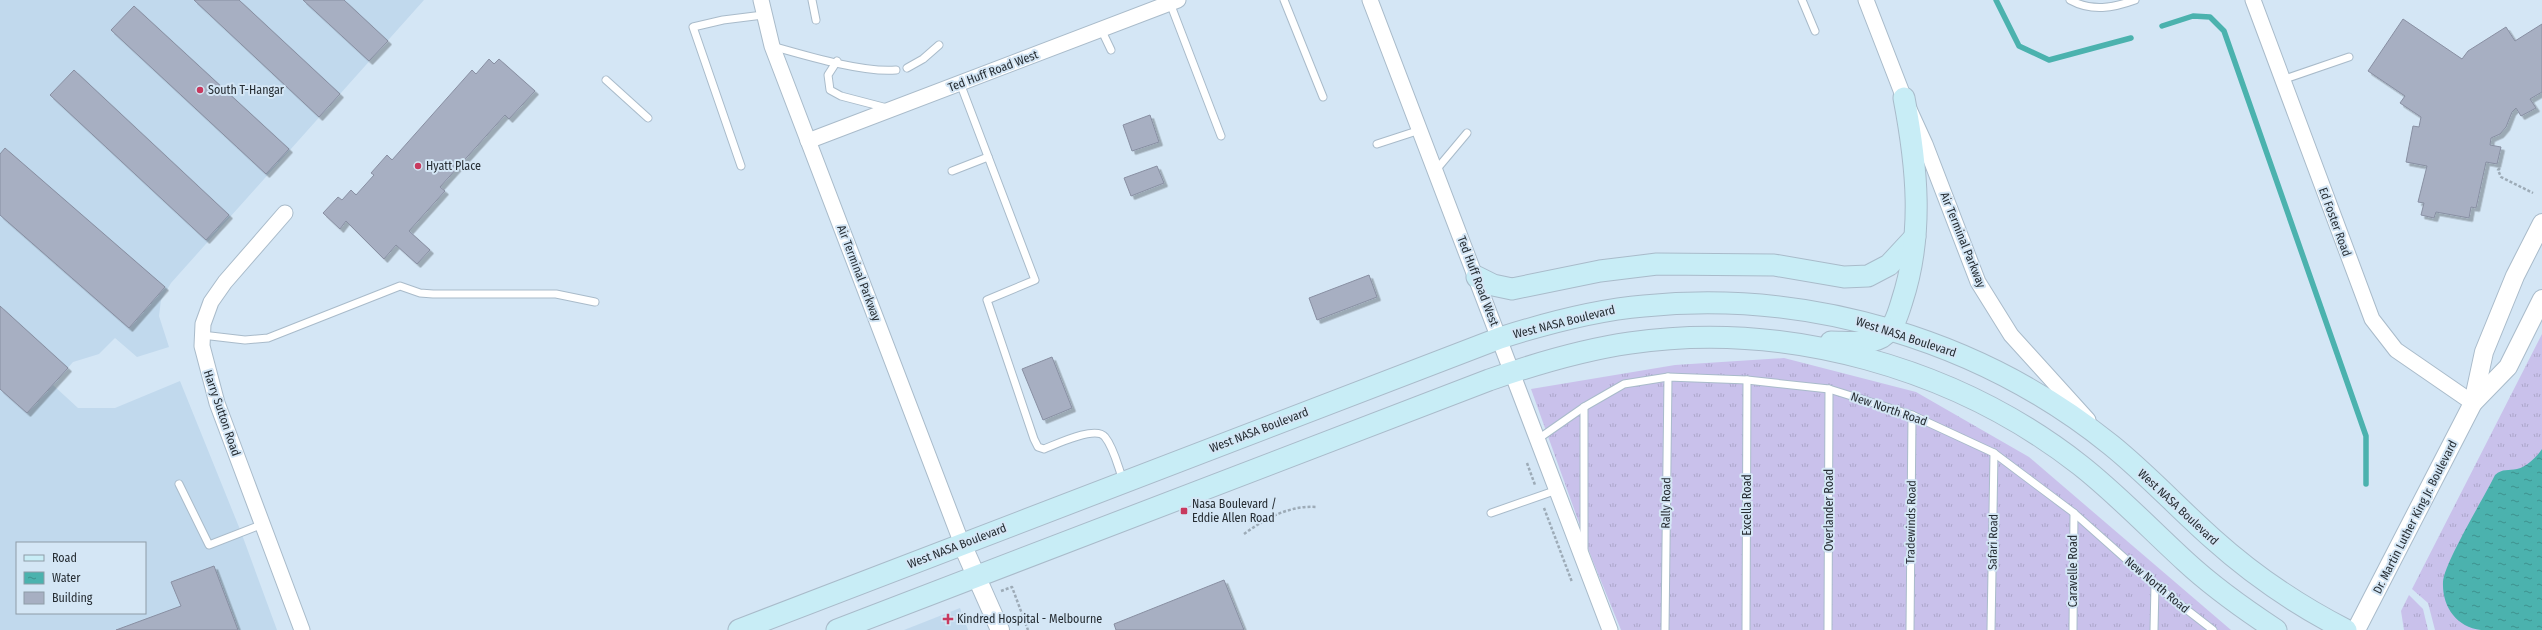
<svg xmlns="http://www.w3.org/2000/svg" width="2542" height="630" viewBox="0 0 2542 630" font-family="'Fira Sans Condensed',sans-serif">
<style>
.built{fill:#c1d9ed;fill-rule:evenodd}
.grass{fill:url(#grass-tufts)}
.water{fill:url(#water-ripples)}
.lines{fill:none;stroke-linecap:round;stroke-linejoin:round}
.stream{stroke:#4bb2ae;stroke-width:5.5}
.building{fill:#a7afc2;stroke:#888fa2;filter:url(#shadow)}
.service-casing{stroke:#a9bbca;stroke-width:9}
.minor-casing{stroke:#a9bbca;stroke-width:17}
.tertiary-casing{stroke:#a9bbca;stroke-width:20}
.secondary-casing{stroke:#a9bbca;stroke-width:23}
.path{stroke:#9dabb7;stroke-width:2.5;stroke-dasharray:3 2;stroke-linecap:butt}
.service{stroke:#fff;stroke-width:7}
.minor{stroke:#fff;stroke-width:15}
.tertiary{stroke:#fff;stroke-width:18}
.secondary{stroke:#c8edf6;stroke-width:21}
.poi-dot{fill:#c8395e;stroke:#d4e6f5;stroke-width:1.5}
.labels{text-anchor:middle;dominant-baseline:central;stroke-width:4;stroke-linejoin:round;paint-order:stroke}
.street-label{font-size:12px;fill:#262d33;stroke:#d4e6f5}
.poi-label{font-size:12px;fill:#262d33;stroke:#d4e6f5;text-anchor:start}
</style>
<defs>
<pattern id="grass-tufts" width="24" height="20" patternUnits="userSpaceOnUse"><rect width="24" height="20" fill="#c9c1eb"/><path d="M3 7l-1-3M5 7V3M7 7l1-3M15 17l-1-3M17 17v-4M19 17l1-3" fill="none" stroke="#aca6ca"/></pattern>
<pattern id="water-ripples" width="26" height="14" patternUnits="userSpaceOnUse"><rect width="26" height="14" fill="#4bb2ae"/><path d="M2 4q2-2 4 0t4 0M15 11q2-2 4 0t4 0" fill="none" stroke="#3e918e"/></pattern>
<filter id="shadow"><feDropShadow dx="3.5" dy="3.5" stdDeviation="0" flood-color="#0004"/></filter>
</defs>
<rect width="100%" height="100%" fill="#d4e6f5"/>
<!-- built -->
<g class="built">
<path d="M0 0H424L171 283 161 300 159 316 169 347 137 357 115 338 99 354 73 362 53 385 78 408H115L180 381 241 532 277 630H0ZM17 543H145V613H17Z"/>
<polygon points="960,608 968,630 904,630"/>
</g>
<!-- grass -->
<g class="grass">
<polygon points="2542,334 2542,630 2435,630 2428,603 2412,589"/>
<polygon points="1784,358 1916,392 2029,457 2231,630 1621,630 1592,559 1531,389 1675,365"/>
<polygon points="2409,595 2423,609 2428,630 2404,630 2401,611"/>
</g>
<!-- water -->
<path class="water" d="M2542 449V630C2522 630 2500 630 2481 630 2456 627 2442 606 2443 582 2444 563 2485 496 2495 475 2503 468 2508 471 2517 469 2526 467 2537 457 2542 449Z"/>
<g class="lines">
<!-- stream -->
<g class="stream">
<polyline points="1996,0 2019,46 2049,60 2131,38"/>
<polyline points="2162,26 2193,16 2210,17 2224,31 2366,436 2366,484"/>
</g>
</g>
<!-- building -->
<g class="building">
<polygon points="194,0 239,0 340,94 319,117"/>
<polygon points="303,0 344,0 388,41 369,61"/>
<polygon points="134,6 289,149 266,174 111,30"/>
<polygon points="2403,19 2462,59 2468,51 2506,27 2515,41 2542,24 2542,92 2530,99 2536,108 2521,116 2516,108 2512,112 2506,127 2500,134 2491,138 2490,145 2501,147 2497,164 2486,162 2476,208 2471,207 2469,218 2436,212 2434,218 2421,215 2424,203 2418,202 2427,166 2406,162 2413,126 2419,127 2421,117 2400,103 2405,96 2368,71"/>
<polygon points="489,59 494,64 499,59 535,91 509,119 505,115 440,187 445,191 409,231 430,250 417,264 396,245 384,259 346,221 340,229 323,213 338,197 342,200 351,190 356,195 374,175 371,173 387,155 392,160 472,70 476,74"/>
<polygon points="74,70 229,215 206,240 50,95"/>
<polygon points="1150,115 1159,142 1132,151 1123,125"/>
<polygon points="5,148 165,287 129,328 0,215 0,154"/>
<polygon points="1157,166 1164,183 1131,196 1124,178"/>
<polygon points="1369,275 1377,297 1317,320 1309,298"/>
<polygon points="0,306 68,368 27,413 0,389"/>
<polygon points="1052,357 1072,408 1043,420 1022,369"/>
<polygon points="214,566 238,630 116,630 181,606 171,582"/>
<polygon points="1224,580 1244,630 1116,630 1114,624"/>
</g>
<g class="lines">
<!-- service casing -->
<g class="service-casing">
<g id="service">
<polyline points="812,0 816,20"/>
<polyline points="1284,0 1323,97"/>
<polyline points="1802,0 1815,31"/>
<path d="M2070 0C2092 12 2113 8 2135 0"/>
<polyline points="1170,3 1221,136"/>
<polyline points="1101,29 1111,50"/>
<path d="M772 46C804 55 863 73 896 70"/>
<polyline points="837,61 828,75 830,90 841,96 887,108"/>
<polyline points="907,68 923,59 939,45"/>
<polyline points="606,80 648,118"/>
<polyline points="2282,80 2349,57"/>
<path d="M960 83 1035 280 987 300 1034 439 1038 447 1044 449C1057 444 1096 425 1105 437 1114 448 1118 467 1123 480"/>
<polyline points="1377,144 1420,130"/>
<polyline points="741,166 693,27 723,20 763,15"/>
<polyline points="1436,170 1467,133"/>
<polyline points="952,171 988,157"/>
<polyline points="202,335 245,340 268,338 400,286 420,293 433,294 556,294 595,302"/>
<polyline points="1538,439 1584,407 1624,384 1668,377 1747,380 1829,389 1912,415 1994,453 2074,513 2155,585 2213,630"/>
<polyline points="179,484 209,545 263,524"/>
<polyline points="1491,513 1557,490"/>
<polyline points="1584,549 1584,407"/>
<polyline points="1665,630 1668,377"/>
<polyline points="1746,630 1747,380"/>
<polyline points="1828,630 1829,389"/>
<polyline points="1910,630 1912,415"/>
<polyline points="1991,630 1994,453"/>
<polyline points="2073,630 2074,513"/>
<polyline points="2154,630 2155,585"/>
</g>
</g>
<!-- minor casing -->
<g class="minor-casing">
<g id="minor">
<polyline points="761,0 772,46 962,544"/>
<polyline points="1370,0 1610,630"/>
<polyline points="1866,0 1904,98 1925,144 1978,282 2011,335 2088,420"/>
<polyline points="2253,0 2372,319 2396,350 2473,403"/>
<polyline points="808,141 1178,0"/>
<polyline points="285,213 225,282 211,302 203,324 202,346 217,403 302,630"/>
</g>
</g>
<!-- tertiary casing -->
<g class="tertiary-casing">
<g id="tertiary">
<polyline points="2473,403 2484,352 2515,276 2542,223"/>
<polyline points="962,544 1000,630"/>
<polyline points="2356,630 2473,403 2508,367 2542,299"/>
</g>
</g>
<!-- secondary casing -->
<g class="secondary-casing">
<g id="secondary">
<polyline points="1477,277 1493,285 1512,289 1600,271 1657,264 1774,265 1844,277 1868,276 1889,265 1915,237"/>
<path d="M1831 342C1847 342 1867 345 1882 337 1894 329 1898 314 1902 301 1924 234 1917 166 1904 98"/>
<path d="M739 630 1500 338C1547 323 1595 310 1644 306 1810 289 1982 341 2111 445 2147 474 2178 508 2213 539 2253 575 2297 605 2346 630"/>
<path d="M837 630 1489 380C1535 364 1581 350 1630 343 1786 320 1956 368 2080 465 2117 494 2150 529 2185 561 2213 587 2244 609 2276 630"/>
</g>
</g>
<!-- path -->
<g class="path">
<polyline points="2500,168 2498,170 2501,177 2533,193"/>
<polyline points="1527,463 1535,485"/>
<polyline points="1544,508 1572,582"/>
<path d="M1244 534C1266 518 1290 505 1317 507"/>
<polyline points="1001,591 1012,587 1028,630"/>
</g>
<!-- service -->
<use href="#service" class="service"/>
<!-- minor -->
<use href="#minor" class="minor"/>
<!-- tertiary -->
<use href="#tertiary" class="tertiary"/>
<!-- secondary -->
<use href="#secondary" class="secondary"/>
</g>
<!-- markers -->
<g class="poi-dot">
<circle cx="200" cy="90" r="4"/>
<circle cx="418" cy="166" r="4"/>
<rect x="1180" y="507" width="8" height="8" rx="2"/>
<path d="M946 613h4v4h4v4h-4v4h-4v-4h-4v-4h4z"/>
</g>
<g class="labels">
<!-- street labels -->
<g class="street-label">
<text transform="translate(993 71) rotate(-21)">Ted Huff Road West</text>
<text transform="translate(2335 222) rotate(70)">Ed Foster Road</text>
<text transform="translate(1963 240) rotate(68)">Air Terminal Parkway</text>
<text transform="translate(859 273) rotate(69)">Air Terminal Parkway</text>
<text transform="translate(1478 281) rotate(69)">Ted Huff Road West</text>
<text transform="translate(1564 322) rotate(-14)">West NASA Boulevard</text>
<text transform="translate(1906 337) rotate(18)">West NASA Boulevard</text>
<text transform="translate(1889 409) rotate(19)">New North Road</text>
<text transform="translate(222 413) rotate(71)">Harry Sutton Road</text>
<text transform="translate(1259 430) rotate(-21)">West NASA Boulevard</text>
<text transform="translate(1666 503) rotate(-89)">Rally Road</text>
<text transform="translate(1747 505) rotate(-90)">Excella Road</text>
<text transform="translate(2178 507) rotate(43)">West NASA Boulevard</text>
<text transform="translate(1829 510) rotate(-90)">Overlander Road</text>
<text transform="translate(2415 517) rotate(-63)">Dr. Martin Luther King Jr. Boulevard</text>
<text transform="translate(1911 522) rotate(-89)">Tradewinds Road</text>
<text transform="translate(1993 542) rotate(-89)">Safari Road</text>
<text transform="translate(957 546) rotate(-21)">West NASA Boulevard</text>
<text transform="translate(2073 571) rotate(-90)">Caravelle Road</text>
<text transform="translate(2157 585) rotate(40)">New North Road</text>
</g>
<!-- poi labels -->
<g class="poi-label">
<text x="208" y="90">South T-Hangar</text>
<text x="426" y="166">Hyatt Place</text>
<text x="1192" y="504">Nasa Boulevard /<tspan x="1192" dy="14">Eddie Allen Road</tspan></text>
<text x="957" y="619">Kindred Hospital - Melbourne</text>
</g>
</g>
<!-- legend -->
<rect x="16" y="542" width="130" height="72" fill="#d4e6f5" stroke="#8e9ca7"/>
<rect x="24" y="555" width="20" height="6" fill="#c8edf6" stroke="#8e9ca7"/>
<text x="52" y="562" font-size="12" fill="#262d33">Road</text>
<rect x="24" y="572" width="20" height="12" fill="url(#water-ripples)" stroke="#8e9ca7"/>
<text x="52" y="582" font-size="12" fill="#262d33">Water</text>
<rect x="24" y="592" width="20" height="12" fill="#a7afc2" stroke="#8e9ca7"/>
<text x="52" y="602" font-size="12" fill="#262d33">Building</text>
</svg>
